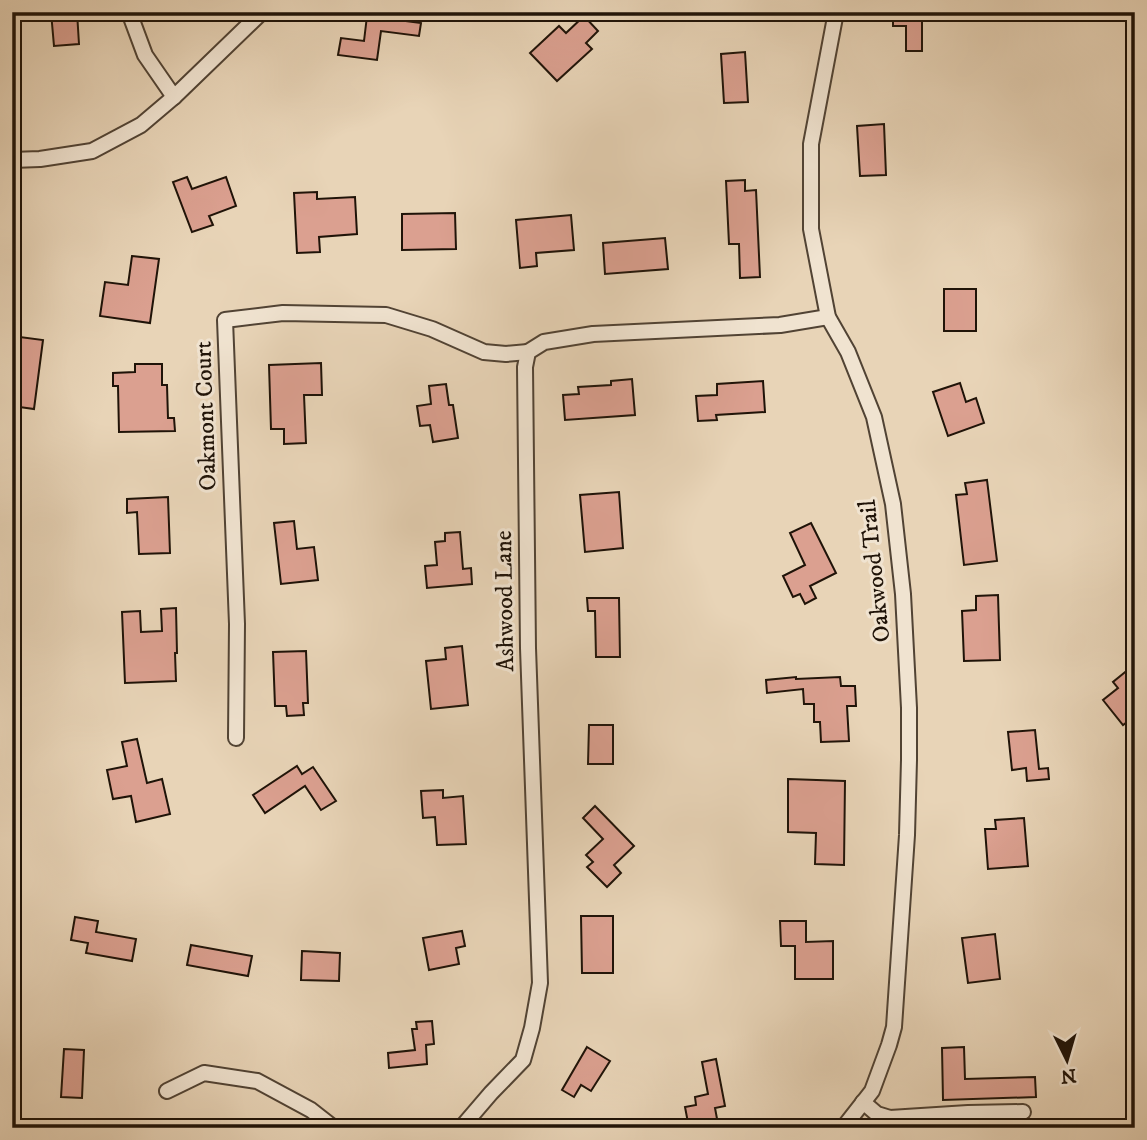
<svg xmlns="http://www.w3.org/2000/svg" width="1147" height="1140" viewBox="0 0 1147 1140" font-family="'IM FELL DW Pica',serif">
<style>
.building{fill:#dba090;stroke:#1f1308;stroke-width:2}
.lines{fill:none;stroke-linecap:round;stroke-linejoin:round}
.minor-casing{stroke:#514334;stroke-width:18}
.minor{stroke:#f0e3d0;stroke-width:14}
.labels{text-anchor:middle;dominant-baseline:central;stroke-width:6;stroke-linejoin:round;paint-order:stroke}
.street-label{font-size:24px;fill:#1f1308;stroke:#f0e3d0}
</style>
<rect width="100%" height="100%" fill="#e8d4b7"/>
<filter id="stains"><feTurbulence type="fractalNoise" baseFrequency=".00286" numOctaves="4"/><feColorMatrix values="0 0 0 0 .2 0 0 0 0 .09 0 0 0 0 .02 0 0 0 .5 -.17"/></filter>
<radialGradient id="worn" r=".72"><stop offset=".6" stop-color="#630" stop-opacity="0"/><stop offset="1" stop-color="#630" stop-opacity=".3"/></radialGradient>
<!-- building -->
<g class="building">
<polygon points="51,12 77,12 79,44 54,46"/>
<polygon points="893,12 922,12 922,51 906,51 906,26 893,26"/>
<polygon points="367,16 421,23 419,36 381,31 377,60 338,55 341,38 364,41"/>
<polygon points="584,16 598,31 586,43 592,49 557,81 530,53 559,26 566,33"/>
<polygon points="745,52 748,102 724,103 721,54"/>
<polygon points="884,124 886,175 860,176 857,126"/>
<polygon points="187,177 192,189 226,177 236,206 209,216 213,225 192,232 173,182"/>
<polygon points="745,180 745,191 756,190 760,277 740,278 739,244 729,244 726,181"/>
<polygon points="317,192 317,199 355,197 357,234 319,237 320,252 297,253 294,193"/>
<polygon points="455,213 456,249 402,250 402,214"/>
<polygon points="571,215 574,250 536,253 537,266 520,268 516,220"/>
<polygon points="665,238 668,269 605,274 603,243"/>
<polygon points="132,256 159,259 150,323 100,316 105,282 128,285"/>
<rect x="944" y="289" width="32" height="42"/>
<polygon points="12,336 43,340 34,409 12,406"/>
<polygon points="321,363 322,395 304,395 306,443 284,444 284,429 271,429 269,365"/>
<polygon points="135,364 162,364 162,385 167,385 168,418 174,418 175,431 119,432 118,386 113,386 113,373 135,372"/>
<polygon points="632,379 635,415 565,420 563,395 579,394 578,387 611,385 611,381"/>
<polygon points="763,381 765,412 716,415 717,420 698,421 696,396 717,395 717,384"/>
<polygon points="960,383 966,402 976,398 984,423 948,436 933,392"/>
<polygon points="446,384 449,405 453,405 458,438 433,442 430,425 420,426 417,406 431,404 429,386"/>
<polygon points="987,480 997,561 964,565 956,495 967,494 965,483"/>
<polygon points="619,492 623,548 585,552 580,495"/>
<polygon points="168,497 170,553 139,554 137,512 127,513 127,499"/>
<polygon points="294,521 297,549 314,547 318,580 281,584 274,523"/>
<polygon points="811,523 836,573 810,586 816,598 805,604 800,594 793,597 783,576 805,565 790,533"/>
<polygon points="460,532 463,569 471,568 472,584 427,588 425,566 437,565 435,542 445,541 445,533"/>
<polygon points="998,595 1000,660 964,661 962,611 976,610 976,596"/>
<polygon points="587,598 619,598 620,657 596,657 595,611 588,611"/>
<polygon points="176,608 177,653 175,653 176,681 125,683 122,612 140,611 141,632 162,631 161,609"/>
<polygon points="462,646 468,705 431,709 426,661 446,659 445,648"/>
<polygon points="306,651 308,703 303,703 304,715 287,716 286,706 275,706 273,652"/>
<polygon points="1135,664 1135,716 1123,725 1103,700 1118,688 1113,682"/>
<polygon points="796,677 796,679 840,677 841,686 855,686 856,706 847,706 849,741 821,742 820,722 814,722 814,704 804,704 803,689 767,693 766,680"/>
<polygon points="589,725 613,725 613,764 588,764"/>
<polygon points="1035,730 1039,769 1048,768 1049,779 1027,781 1026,768 1012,770 1008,732"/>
<polygon points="137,739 147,783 162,779 170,814 136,822 131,796 113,799 107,770 127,766 122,742"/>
<polygon points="297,766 302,774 313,767 336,801 321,810 305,786 265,813 253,795"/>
<polygon points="788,779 845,781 844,865 815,864 816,833 788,832"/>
<polygon points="443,790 443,798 463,796 466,844 437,845 435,817 423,818 421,791"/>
<polygon points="595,806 634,846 614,865 621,873 607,887 587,867 593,862 586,855 603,839 583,818"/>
<polygon points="1024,818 1028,866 988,869 985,829 996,829 995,820"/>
<polygon points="581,916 613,916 613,973 582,973"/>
<polygon points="75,917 98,921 96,932 136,939 132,961 86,953 88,943 71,940"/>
<polygon points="780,921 806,921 806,942 833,941 833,979 795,979 795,946 781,946"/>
<polygon points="462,931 465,946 456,948 459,964 429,970 423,938"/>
<polygon points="995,934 1000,979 968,983 962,938"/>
<polygon points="191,945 252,956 248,976 187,965"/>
<polygon points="302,951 340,953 339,981 301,980"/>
<polygon points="432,1021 434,1044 426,1045 427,1064 389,1068 388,1053 415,1050 412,1029 417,1029 416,1022"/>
<polygon points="587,1047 610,1061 591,1091 581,1085 574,1097 562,1090"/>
<polygon points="964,1047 965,1079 1035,1077 1036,1097 943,1100 942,1048"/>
<polygon points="64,1049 84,1050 82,1098 61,1097"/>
<polygon points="716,1059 725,1106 715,1108 718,1124 689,1128 685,1107 696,1105 695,1097 708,1094 702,1062"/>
</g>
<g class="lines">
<!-- minor casing -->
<g class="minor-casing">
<g id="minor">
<polyline points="129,12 145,55 174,97"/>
<polyline points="836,12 811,144 811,229 828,317 848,352 874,417 893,504 903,594 909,708 909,760 907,835 894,1027 889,1045 872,1091 843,1128"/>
<polyline points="12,160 40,159 92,151 141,125 174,97 262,12"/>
<polyline points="236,738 237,624 225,320 283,313 386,315 432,329 484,352 506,354 528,352"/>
<polyline points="167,1091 204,1073 257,1081 311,1110 334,1128"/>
<polyline points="863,1102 877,1114 890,1118 968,1113 1023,1112"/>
<polyline points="461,1128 491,1093 523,1060 532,1028 540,983 528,648 525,367 528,352 544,342 593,334 780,325 828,317"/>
</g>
</g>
<!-- minor -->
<use href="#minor" class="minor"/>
</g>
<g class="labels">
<!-- street labels -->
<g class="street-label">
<text transform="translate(206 416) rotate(-92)">Oakmont Court</text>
<text transform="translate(875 571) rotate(-96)">Oakwood Trail</text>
<text transform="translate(505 601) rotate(-91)">Ashwood Lane</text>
</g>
</g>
<!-- margin -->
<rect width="1147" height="1140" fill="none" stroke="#e8d4b7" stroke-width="42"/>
<rect x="14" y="14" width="1119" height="1112" fill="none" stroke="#1f1308" stroke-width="3.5"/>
<rect x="21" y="21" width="1105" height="1098" fill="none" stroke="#1f1308" stroke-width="2"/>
<!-- north arrow -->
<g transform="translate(1067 1060) rotate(175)" stroke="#f0e3d0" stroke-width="5" paint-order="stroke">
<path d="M0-5L12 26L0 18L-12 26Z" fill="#1f1308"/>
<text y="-10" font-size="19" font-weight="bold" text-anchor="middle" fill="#1f1308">N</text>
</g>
<rect width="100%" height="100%" filter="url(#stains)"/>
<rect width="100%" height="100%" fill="url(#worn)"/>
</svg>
